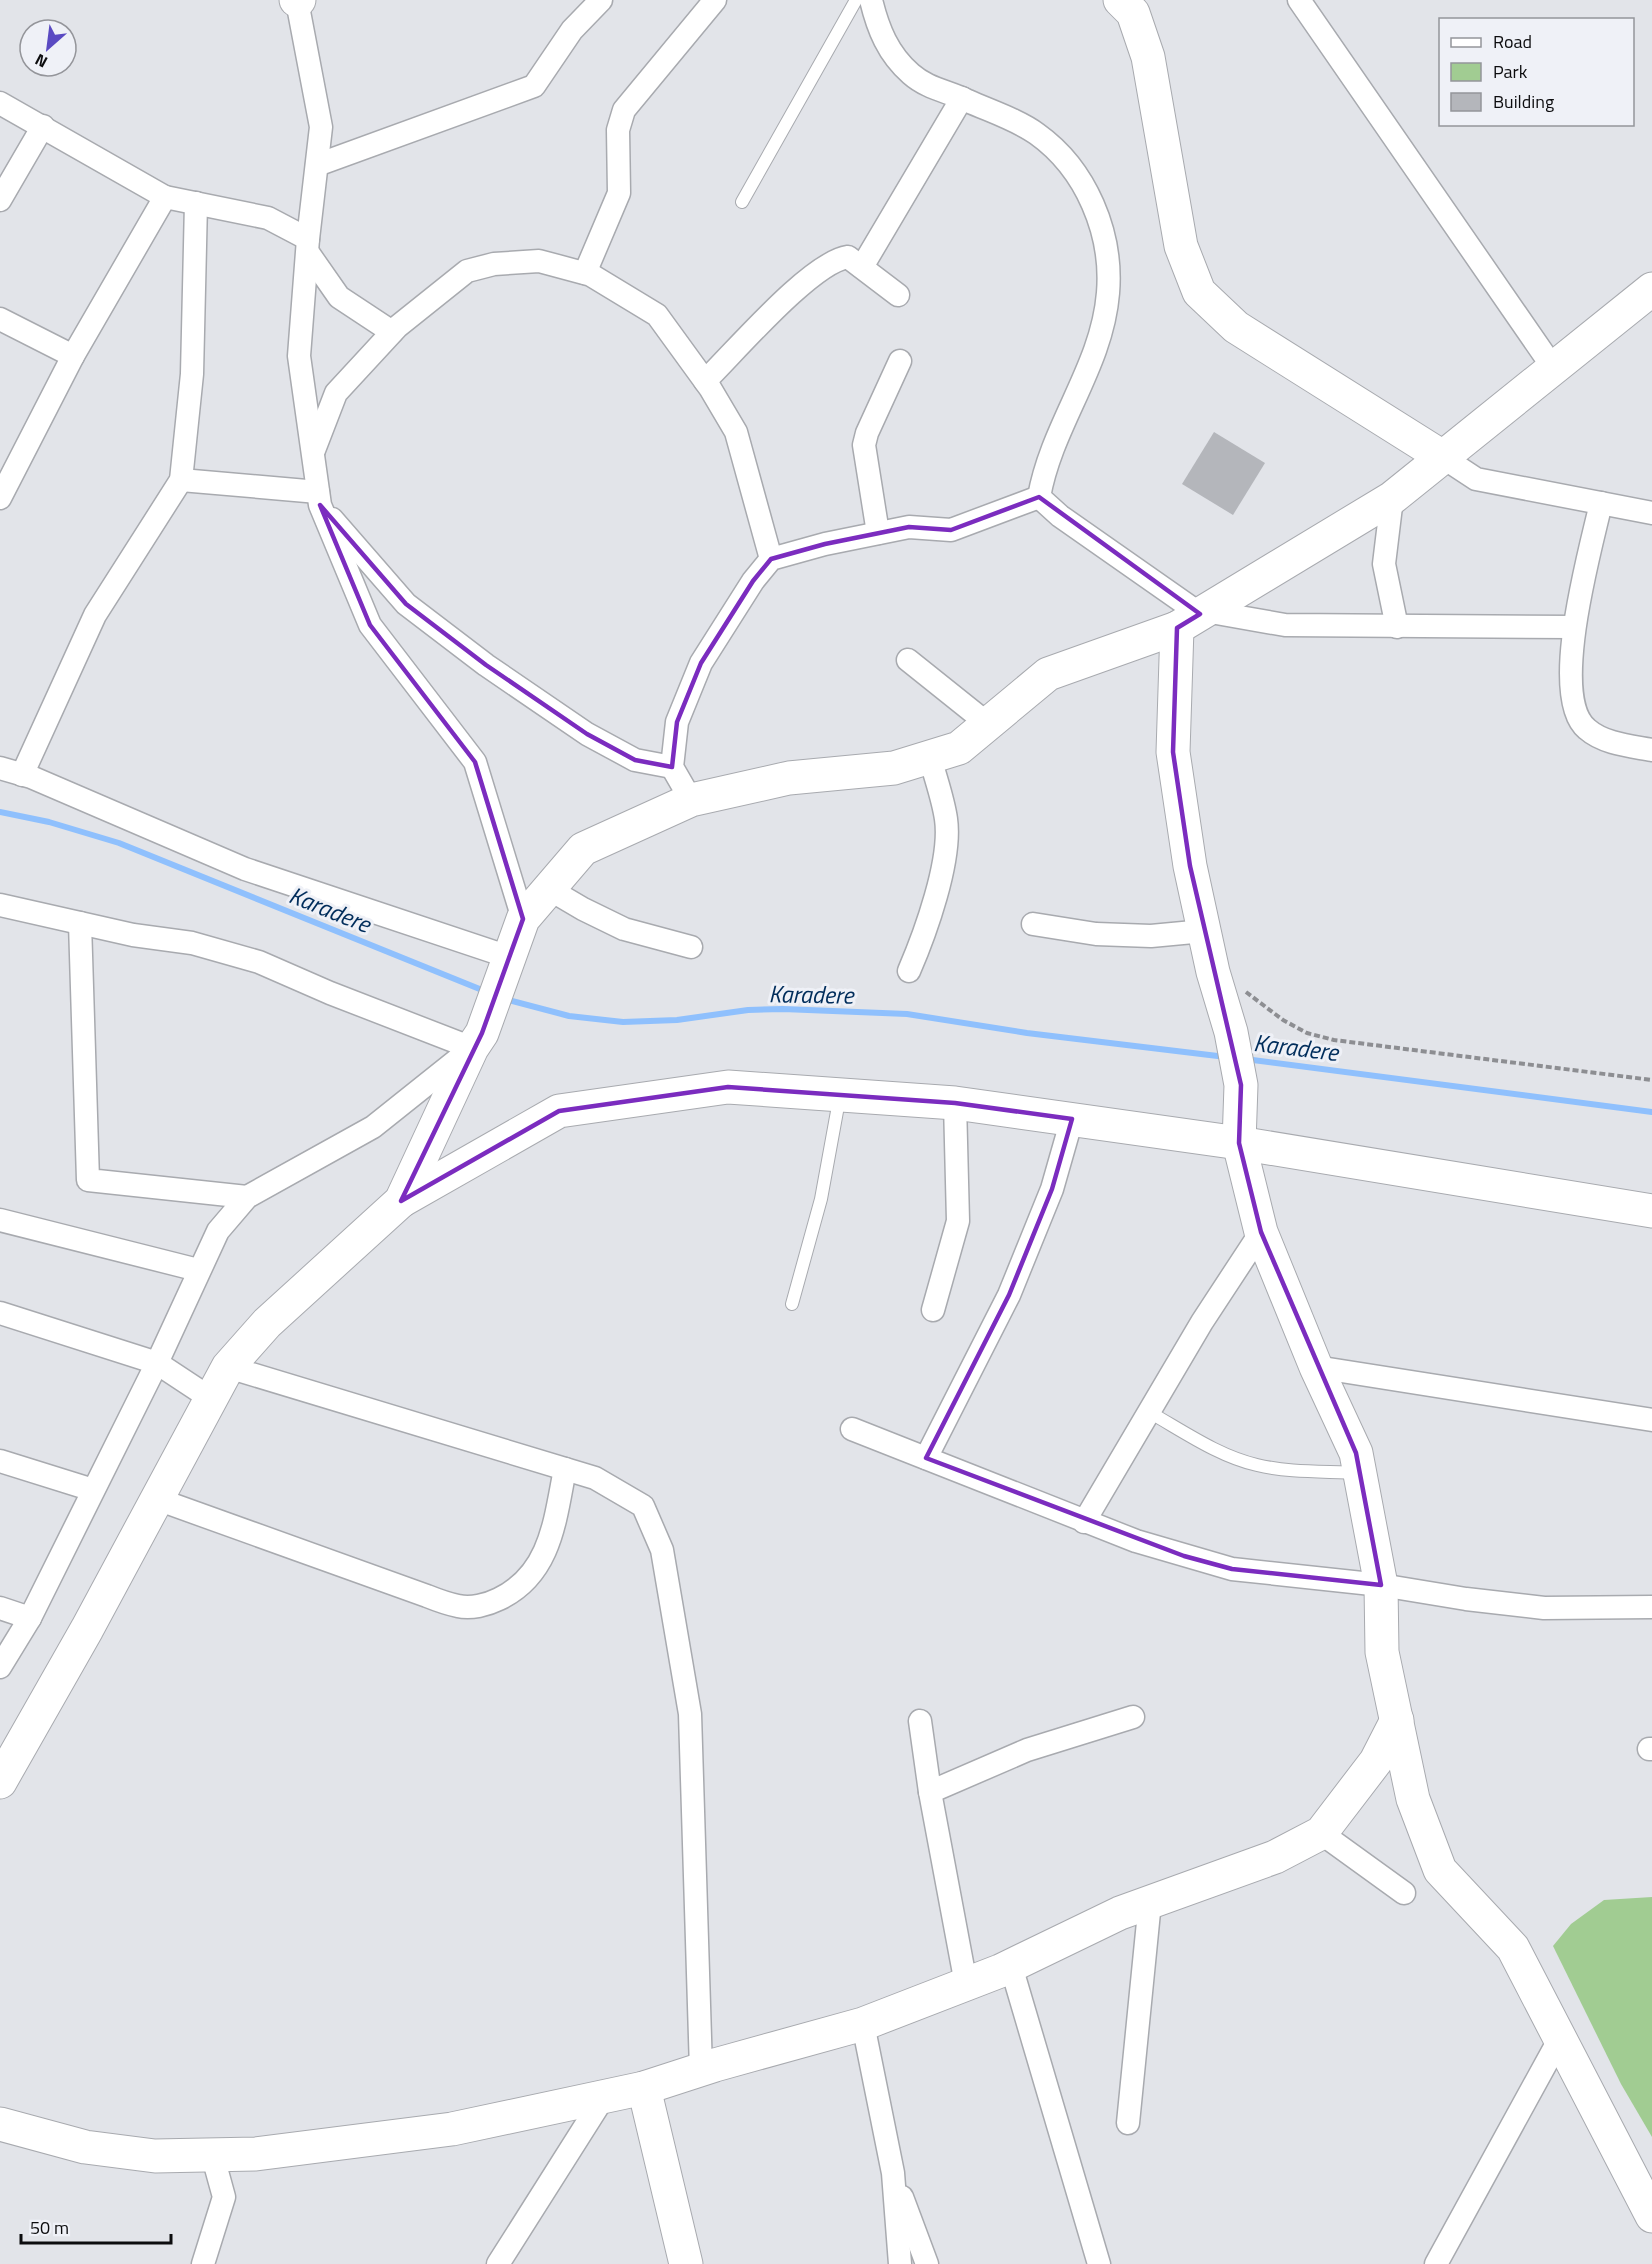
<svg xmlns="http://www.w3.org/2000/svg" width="1652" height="2264" viewBox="0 0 1652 2264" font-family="'Titillium Web',sans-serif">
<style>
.green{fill:#a1cc92}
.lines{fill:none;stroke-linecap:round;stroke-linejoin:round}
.stream{stroke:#8fc0fd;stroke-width:6}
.building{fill:#b4b6bb}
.lane-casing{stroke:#a8aaaf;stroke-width:14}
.street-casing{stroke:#a8aaaf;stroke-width:25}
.secondary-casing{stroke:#a8aaaf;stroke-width:35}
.path{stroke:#8d8e92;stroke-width:4;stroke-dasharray:6 3;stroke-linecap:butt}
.lane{stroke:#fff;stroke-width:12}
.street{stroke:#fff;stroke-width:22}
.secondary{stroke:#fff;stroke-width:33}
.marked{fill:none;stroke:#7b2cbf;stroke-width:4.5;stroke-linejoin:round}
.labels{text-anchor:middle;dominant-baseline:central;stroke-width:6;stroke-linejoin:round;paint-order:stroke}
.water-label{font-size:24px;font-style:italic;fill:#012d5b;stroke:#eff1f7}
</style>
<rect width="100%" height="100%" fill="#e2e4e9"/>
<!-- green -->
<polygon class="green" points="1652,1897 1652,2137 1621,2084 1553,1946 1571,1924 1604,1900"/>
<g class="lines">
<!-- stream -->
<g class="stream">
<polyline points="0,812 49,822 119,843 487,992"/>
<polyline points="505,999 569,1016 623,1022 677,1020 748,1010 783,1009 907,1014 1027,1033 1226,1057"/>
<polyline points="1245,1059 1652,1112"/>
</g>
</g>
<!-- building -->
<polygon class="building" points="1214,432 1265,463 1233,515 1182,484"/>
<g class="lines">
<!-- lane casing -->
<g class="lane-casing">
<g id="lane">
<polyline points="742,202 856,0"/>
<polyline points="792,1304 821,1199 840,1095"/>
<path d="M1149 1412C1183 1431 1218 1456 1257 1465 1290 1473 1325 1471 1359 1473"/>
</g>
</g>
<!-- street casing -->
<g class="street-casing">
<g id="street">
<path d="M871 0C878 29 888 54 911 74 928 89 948 91 968 101 990 111 1018 120 1037 134 1086 169 1113 233 1108 293 1102 367 1052 424 1039 497L1060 516 1200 614"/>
<polyline points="1299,0 1554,369"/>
<polyline points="297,1 321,127 308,239 299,356 320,505 370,625 475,762 523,919"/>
<polyline points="0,103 165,197"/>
<polyline points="317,165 534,86 572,30 601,0"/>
<polyline points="0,200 43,126"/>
<polyline points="309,254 339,297 392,332"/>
<polyline points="862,267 962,98"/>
<polyline points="585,273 619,193 618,130 624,110 715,0"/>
<polyline points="0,319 73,356"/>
<path d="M705 381C734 353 811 262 848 257L898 295"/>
<polyline points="314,450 336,393 397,327 467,271 494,264 539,261 591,275 657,315 710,388 736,432 771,559"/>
<polyline points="1441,456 1476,479 1652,513"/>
<polyline points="181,480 318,492"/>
<polyline points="0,498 73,356 165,197 268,218 308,239"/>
<polyline points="1392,498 1384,564 1397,627"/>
<path d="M1601 503C1591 548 1548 697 1587 729 1604 744 1631 746 1652 750"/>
<polyline points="332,519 406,604 486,665 587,734 635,760 672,767"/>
<polyline points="878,533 864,445 867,433 900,361"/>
<polyline points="1205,611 1285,625 1573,627"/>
<polyline points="908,660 988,724"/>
<polyline points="0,768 31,777 245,869 509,957"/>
<polyline points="22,775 95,615 181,480 192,374 196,203"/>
<polyline points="691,800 672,767 677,722 701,663 753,581 771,559 825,544 909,527 951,530 1039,497"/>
<polyline points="549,889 583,909 624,929 691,947"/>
<polyline points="0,905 133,935 192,943 259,962 330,993 472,1048 373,1127 247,1197 218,1231 157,1363 30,1618 0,1667"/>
<polyline points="80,923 88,1180 247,1197"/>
<polyline points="1033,924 1096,934 1151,936 1204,931"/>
<path d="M909 971C925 934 952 860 946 819 943 798 935 777 930 757"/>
<polyline points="0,1220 198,1270"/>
<polyline points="933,1310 958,1221 955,1103"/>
<polyline points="0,1313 157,1363 210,1398"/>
<polyline points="228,1367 595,1478 643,1506 662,1550 690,1714 701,2070"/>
<polyline points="1316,1367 1652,1420"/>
<polyline points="852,1429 1136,1541 1232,1569 1381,1585 1466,1599 1544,1608 1652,1607"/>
<polyline points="926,1458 1009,1295 1052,1189 1072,1119"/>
<polyline points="0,1461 93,1490"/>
<path d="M157 1499 427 1596C437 1600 448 1604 458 1606 471 1609 487 1605 499 1599 551 1574 555 1520 565 1469"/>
<polyline points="1084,1522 1202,1322 1261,1232"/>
<polyline points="0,1608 30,1618"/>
<polyline points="920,1721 930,1792 966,1984"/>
<polyline points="1649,1749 1652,1749"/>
<polyline points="930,1792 1027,1750 1133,1717"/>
<polyline points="1321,1833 1404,1893"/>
<polyline points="1011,1966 1099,2264"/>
<polyline points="863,2024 893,2173 900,2264"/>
<polyline points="1128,2123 1150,1902"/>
<polyline points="902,2197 927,2264"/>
<polyline points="203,2264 224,2197 213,2157"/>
<polyline points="498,2264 605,2095"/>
<polyline points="1436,2264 1560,2038"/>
</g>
</g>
<!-- secondary casing -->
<g class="secondary-casing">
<g id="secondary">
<polyline points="296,0 299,0"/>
<polyline points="1120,0 1133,13 1148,57 1181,246 1199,292 1236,327 1441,456"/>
<polyline points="1177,628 1173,752 1190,866 1213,972 1231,1032 1241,1085 1239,1143 1261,1232 1316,1367 1356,1453 1381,1585 1382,1652 1413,1799 1440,1870 1513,1948 1652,2216"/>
<polyline points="401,1201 559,1111 728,1087 955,1103 1239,1143 1652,1211"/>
<polyline points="0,1782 87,1629 228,1367 267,1323 401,1201 472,1048 482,1033 523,919 583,849 691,800 789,778 894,768 959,748 1048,674 1177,628 1392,498 1652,289"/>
<polyline points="644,2088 686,2264"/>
<polyline points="0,2124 85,2147 155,2156 256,2154 452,2129 644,2088 715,2065 863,2024 1000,1971 1120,1913 1275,1857 1321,1833 1376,1761 1397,1720"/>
</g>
</g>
<!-- path -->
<polyline class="path" points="1246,992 1283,1020 1307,1033 1334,1040 1652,1080"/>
<!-- lane -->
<use href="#lane" class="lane"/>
<!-- street -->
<use href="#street" class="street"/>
<!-- secondary -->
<use href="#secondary" class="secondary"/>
</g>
<!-- marked area -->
<path class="marked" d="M1039 497 1200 614 1177 628 1173 752 1190 866 1241 1085 1239 1143 1261 1232 1356 1453 1381 1585 1232 1569 1184 1556 926 1458 1009 1295 1052 1189 1072 1119 955 1103 728 1087 559 1111 401 1201 482 1033 523 919 475 762 370 625 320 505 406 604 486 665 587 734 635 760 672 767 677 722 701 663 753 581 771 559 825 544 909 527 951 530Z"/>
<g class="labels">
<!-- water labels -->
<g class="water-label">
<text transform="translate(330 909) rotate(22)">Karadere</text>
<text transform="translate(811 994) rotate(1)">Karadere</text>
<text transform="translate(1296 1047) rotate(7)">Karadere</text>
</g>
</g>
<!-- legend -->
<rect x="1439" y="18" width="195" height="108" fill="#eff1f7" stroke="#94959a" stroke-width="1.5"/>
<rect x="1451" y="38" width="30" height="9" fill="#ffffff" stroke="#94959a" stroke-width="1.5"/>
<text x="1493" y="48" font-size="18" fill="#0c0c0e">Road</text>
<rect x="1451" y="63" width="30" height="18" fill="#a1cc92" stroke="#94959a" stroke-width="1.5"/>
<text x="1493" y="78" font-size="18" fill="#0c0c0e">Park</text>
<rect x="1451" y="93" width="30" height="18" fill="#b4b6bb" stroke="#94959a" stroke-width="1.5"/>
<text x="1493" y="108" font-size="18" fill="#0c0c0e">Building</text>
<!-- north arrow -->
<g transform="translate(48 48) rotate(208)"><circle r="28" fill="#eff1f7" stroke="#94959a" stroke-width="1.5"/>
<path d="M0-4.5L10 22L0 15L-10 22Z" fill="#5a4ac2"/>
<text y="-9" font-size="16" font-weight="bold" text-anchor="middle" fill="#0c0c0e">N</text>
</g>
<!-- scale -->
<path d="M21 2234v9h150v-9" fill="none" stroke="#0c0c0e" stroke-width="3"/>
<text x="30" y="2234" font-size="18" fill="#0c0c0e" stroke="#eff1f7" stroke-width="4.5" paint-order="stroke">50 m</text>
</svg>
